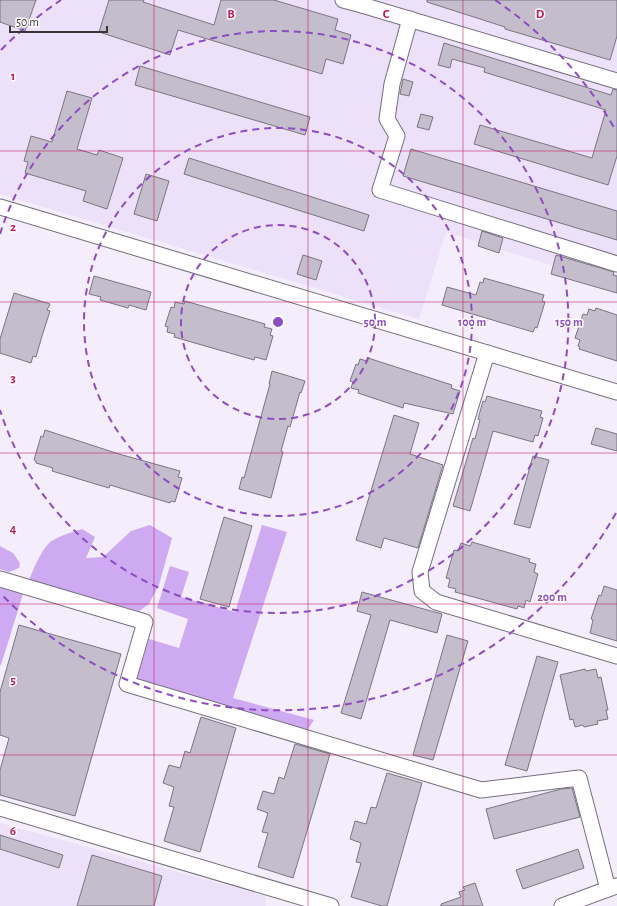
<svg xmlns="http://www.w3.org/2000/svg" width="617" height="906" viewBox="0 0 617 906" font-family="'Alegreya Sans',sans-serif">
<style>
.built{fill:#ece1f8}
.forest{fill:#ceaaf3}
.building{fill:#c4bdcc;stroke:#7b7582}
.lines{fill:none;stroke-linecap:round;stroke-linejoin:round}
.minor-casing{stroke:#756f7d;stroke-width:17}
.minor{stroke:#fff;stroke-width:15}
.grid{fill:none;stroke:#c2185b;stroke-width:1;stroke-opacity:0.55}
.ring{fill:none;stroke:#8d4dc2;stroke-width:2;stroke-dasharray:7 5}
.grid-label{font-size:13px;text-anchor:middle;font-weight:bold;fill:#c2185b;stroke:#fff;stroke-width:3;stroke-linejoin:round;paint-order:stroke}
.centre{fill:#8d4dc2;stroke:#fff;stroke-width:2}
.ring-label{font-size:12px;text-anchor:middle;font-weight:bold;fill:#8d4dc2;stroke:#fff;stroke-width:3;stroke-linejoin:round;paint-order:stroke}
</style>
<rect width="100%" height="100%" fill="#f4edfc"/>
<!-- built -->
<g class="built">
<polygon points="0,0 617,0 617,286 446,232 419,319 0,194"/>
<polygon points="0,823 265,896 266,906 0,906"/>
</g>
<!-- forest -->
<g class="forest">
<path d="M150 525 172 538 159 585 149 604 139 611 29 580C33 570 40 553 48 544 55 537 72 532 82 529L95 537 86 558 103 557 131 531Z"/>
<polygon points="262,525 287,532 233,698 314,720 306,732 136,682 149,639 179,648 188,619 157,608 170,566 189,572 181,597 235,612"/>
<polygon points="0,546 13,553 20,563 19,568 9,572 0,569"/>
<polygon points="0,587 23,594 1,665 0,665"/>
</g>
<!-- building -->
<g class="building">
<polygon points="0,0 36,0 25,31 0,22"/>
<polygon points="109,0 144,0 143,2 214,25 221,0 274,0 338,19 335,30 351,35 343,64 326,59 322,74 178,30 170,55 99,32"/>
<polygon points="427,0 617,0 617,36 610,60 505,29 505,27 427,2"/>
<polygon points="444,43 611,95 613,89 617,90 617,156 608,185 474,144 480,125 592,158 606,110 484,72 485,68 452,59 450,68 438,65"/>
<polygon points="140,66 310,117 305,135 135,85"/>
<polygon points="403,79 413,82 409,96 400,94"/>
<polygon points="67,91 92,98 77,149 97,155 99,150 123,158 107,209 83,201 86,191 25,173 28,162 24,161 31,136 52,142"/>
<polygon points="421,114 433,117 429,130 417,127"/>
<polygon points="411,149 617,211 617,240 403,176"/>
<polygon points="189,158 369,215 364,231 184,174"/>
<polygon points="146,174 169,181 157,221 134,214"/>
<polygon points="482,231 503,238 499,253 478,246"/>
<polygon points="303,255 322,261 316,280 297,274"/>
<polygon points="556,255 614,272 613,275 617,276 617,293 551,274"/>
<polygon points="94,276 151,292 146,310 129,305 128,308 100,300 101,297 89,294"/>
<polygon points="484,278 544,295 542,301 545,302 537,328 535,327 533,332 442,305 447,287 476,295 480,282 483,283"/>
<polygon points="14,293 50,304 47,310 50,311 42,336 36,357 33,356 31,363 0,353 0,339"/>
<polygon points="185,301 265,324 264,327 272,329 270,335 273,336 266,360 255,357 254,360 174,337 175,334 167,332 168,327 165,326 171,307 174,308 175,302 184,304"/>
<polygon points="596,308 617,315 617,361 579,349 580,347 578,346 580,340 575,338 583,314 587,315 589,309 595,311"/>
<polygon points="368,358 452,385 451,388 460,391 453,414 404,403 403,408 358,393 359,390 351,388 353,382 350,381 356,364 358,365 360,359 367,361"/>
<polygon points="272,371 305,381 301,393 300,392 290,427 288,426 281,451 283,452 271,498 239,489 242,477 244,478 270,384 269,384"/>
<polygon points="487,396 542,411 540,417 543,418 538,436 535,435 533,442 493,431 470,511 453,506 473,438 475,439 480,420 478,419 483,401 485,402"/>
<polygon points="394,415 419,423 410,454 443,465 418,548 384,538 381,548 356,540"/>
<polygon points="596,428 617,434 617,451 591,444"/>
<polygon points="45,430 119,454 180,471 178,477 182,478 175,502 171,501 170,503 110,485 109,488 52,471 53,468 36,463 36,461 34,460 41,436 43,437"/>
<polygon points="533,456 549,460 530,528 514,524"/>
<polygon points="224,517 252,526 229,607 200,599"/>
<polygon points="472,542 530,559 529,562 536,564 534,572 538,574 530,602 526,600 524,608 518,606 517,609 470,596 455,592 456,589 448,587 450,579 446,578 454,550 458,551 461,543 470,546"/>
<polygon points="604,586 617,590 617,641 590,633 593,620 591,619 599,595 601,596"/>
<polygon points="362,592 442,614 437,633 390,620 361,719 341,713 371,615 357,611"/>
<polygon points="19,625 121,654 75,816 0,795 0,770 9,738 0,735 0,692"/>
<polygon points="447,635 468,641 433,760 413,755"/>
<polygon points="537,656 558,662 527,771 505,765"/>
<polygon points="585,669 586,671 596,669 598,678 601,677 608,710 606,710 608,719 597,721 598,724 584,727 583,725 575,727 573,719 570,720 560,675"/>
<polygon points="201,717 236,728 200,852 164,841 174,807 169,806 174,787 163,783 169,765 180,768 185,751 190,753"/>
<polygon points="295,744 330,754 293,878 258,867 268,833 262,832 268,813 257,809 263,791 274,794 279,777 284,779"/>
<polygon points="387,773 422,783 387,906 382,906 351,897 361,863 356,862 361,843 350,839 355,821 366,824 371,807 376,808"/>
<polygon points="572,788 580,817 494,839 486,809 561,789"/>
<polygon points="0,835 63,855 59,868 0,849"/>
<polygon points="578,849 584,868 523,889 516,870"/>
<polygon points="92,855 162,876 154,906 77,906"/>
<polygon points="475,883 483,906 441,906 441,904 461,897 459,892 465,890 463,887"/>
</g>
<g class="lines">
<!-- minor casing -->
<g class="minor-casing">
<g id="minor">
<polyline points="343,0 362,5"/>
<polyline points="363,0 362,5 617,81"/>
<polyline points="410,19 392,84 387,119 397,136 380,190 617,264"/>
<polyline points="0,207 617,392"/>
<polyline points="487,353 420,572 422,591 436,602 617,656"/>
<polyline points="0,579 145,622 127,684 481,790 579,778 608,889"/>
<polyline points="0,808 331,906"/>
<polyline points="562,906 616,886"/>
</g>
</g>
<!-- minor -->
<use href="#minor" class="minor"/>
</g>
<!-- grid -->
<path class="grid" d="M154 0V906M308 0V906M463 0V906M0 151H617M0 302H617M0 453H617M0 604H617M0 755H617"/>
<!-- distance rings -->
<g class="ring">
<circle cx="278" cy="322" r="97"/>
<circle cx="278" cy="322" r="194"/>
<path d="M0 234A291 291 0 1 1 0 410"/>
<path d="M616 513A388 388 0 0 1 1 594M1 50A388 388 0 0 1 61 0M495 0A388 388 0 0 1 616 131"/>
</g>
<g class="grid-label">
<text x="231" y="18">B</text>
<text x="386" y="18">C</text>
<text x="540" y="18">D</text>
<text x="13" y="80">1</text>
<text x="13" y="231">2</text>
<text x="13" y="382">3</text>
<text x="13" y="533">4</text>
<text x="13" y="684">5</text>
<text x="13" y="835">6</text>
</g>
<circle cx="278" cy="322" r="6" class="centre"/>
<g class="ring-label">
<text x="375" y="326">50 m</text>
<text x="472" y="326">100 m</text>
<text x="569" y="326">150 m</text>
<text x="552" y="601">200 m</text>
</g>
<!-- scale -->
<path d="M10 26v6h97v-6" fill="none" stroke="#38353b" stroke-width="2"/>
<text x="16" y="26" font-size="12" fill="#38353b" stroke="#ffffff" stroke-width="3" paint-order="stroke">50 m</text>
</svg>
